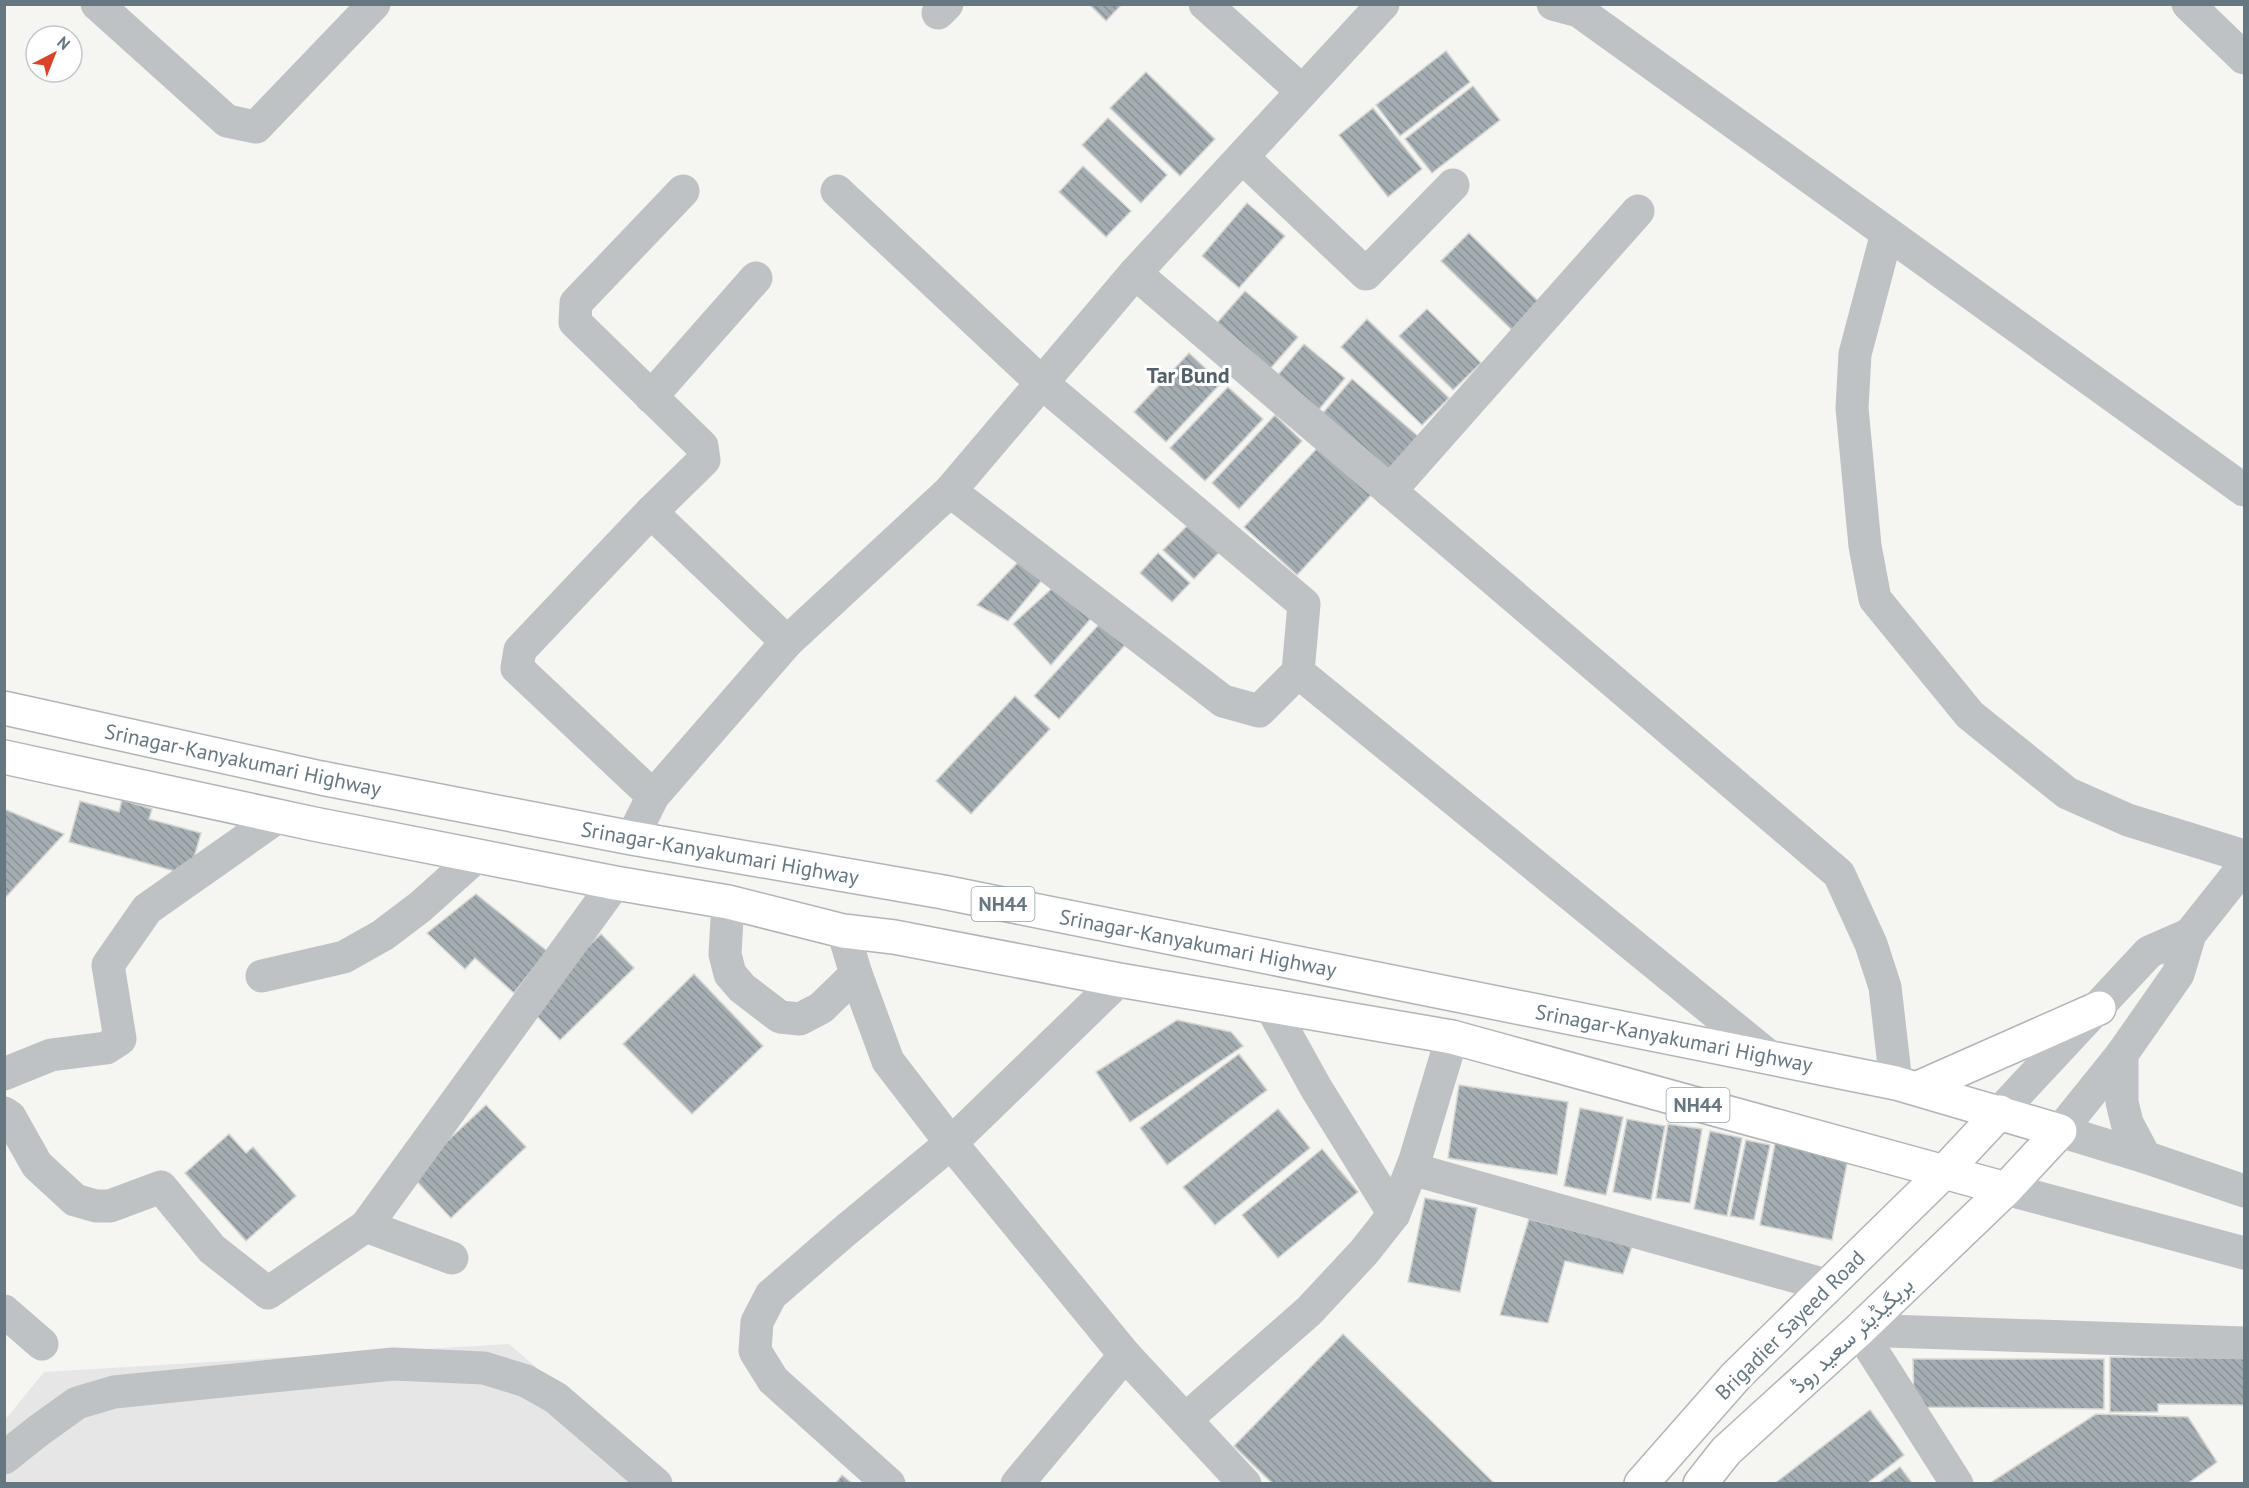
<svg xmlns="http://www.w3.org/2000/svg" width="2249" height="1488" viewBox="0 0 2249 1488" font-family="'PT Sans',Vazirmatn,sans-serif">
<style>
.built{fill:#e5e6e5}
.building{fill:url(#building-back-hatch);stroke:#d6d6d4;stroke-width:1.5}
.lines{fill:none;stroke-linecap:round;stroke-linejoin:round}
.highway-casing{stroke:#b1b5b8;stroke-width:36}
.minor{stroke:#bec2c5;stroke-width:33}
.highway{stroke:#fff;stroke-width:33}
.labels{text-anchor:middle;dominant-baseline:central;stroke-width:6;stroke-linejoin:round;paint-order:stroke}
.shield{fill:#fff;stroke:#93a0a7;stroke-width:1.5}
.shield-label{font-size:20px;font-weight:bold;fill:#657781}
.street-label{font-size:21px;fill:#657781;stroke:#fff}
.neighbourhood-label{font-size:22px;font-weight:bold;fill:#526067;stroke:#fff}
</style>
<defs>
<pattern id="building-back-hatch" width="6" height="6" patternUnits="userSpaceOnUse" patternTransform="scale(1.5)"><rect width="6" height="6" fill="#a4aeb2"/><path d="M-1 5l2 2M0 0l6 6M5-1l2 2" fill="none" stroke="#899296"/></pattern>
</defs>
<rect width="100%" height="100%" fill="#f5f5f1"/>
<!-- built -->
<polygon class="built" points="509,1344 670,1483 5,1484 5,1420 44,1372"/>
<!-- building -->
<g class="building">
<polygon points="1089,4 1122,4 1106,21"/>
<polygon points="1446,51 1470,82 1400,136 1376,105"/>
<polygon points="1146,72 1215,139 1180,176 1110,108"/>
<polygon points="1473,86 1500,120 1432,173 1405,139"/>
<polygon points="1373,108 1422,169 1388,197 1339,135"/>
<polygon points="1108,118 1167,175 1141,203 1082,145"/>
<polygon points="1083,166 1131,211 1106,237 1059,192"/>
<polygon points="1247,203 1285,236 1239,288 1202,256"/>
<polygon points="1469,233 1541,304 1514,332 1441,261"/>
<polygon points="1245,291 1298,337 1262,378 1209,332"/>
<polygon points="1427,309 1481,363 1453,390 1399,336"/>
<polygon points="1367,319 1449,398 1422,425 1341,347"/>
<polygon points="1304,344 1345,378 1312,418 1271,383"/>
<polygon points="1189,353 1221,383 1166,442 1134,412"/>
<polygon points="1352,379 1420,438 1386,478 1317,420"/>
<polygon points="1228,387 1263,419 1205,481 1170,448"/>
<polygon points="1275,415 1302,441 1239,509 1212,483"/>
<polygon points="1321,444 1373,493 1297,575 1244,527"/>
<polygon points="1197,516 1227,544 1194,579 1163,550"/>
<polygon points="1158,553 1190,583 1172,602 1140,573"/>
<polygon points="1023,557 1046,575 1008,621 977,605"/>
<polygon points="1060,581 1092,617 1051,665 1013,624"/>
<polygon points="1103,620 1126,644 1059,719 1034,696"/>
<polygon points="1015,696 1050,729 971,814 936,781"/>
<polygon points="122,800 152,809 149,819 201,833 189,875 69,842 80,801 119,812"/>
<polygon points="4,809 64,834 4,899"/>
<polygon points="476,894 547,951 514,993 475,958 465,969 427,933"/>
<polygon points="601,934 634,968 560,1040 527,1006"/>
<polygon points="694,974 763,1046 692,1114 623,1044"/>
<polygon points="1177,1020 1231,1032 1243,1046 1130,1122 1096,1072"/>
<polygon points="1239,1054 1267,1090 1167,1165 1140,1128"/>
<polygon points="1459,1085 1568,1102 1557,1175 1448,1158"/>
<polygon points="486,1105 526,1147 451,1218 411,1175"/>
<polygon points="1580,1108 1623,1117 1606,1195 1564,1186"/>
<polygon points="1278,1109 1310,1148 1215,1225 1183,1187"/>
<polygon points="1627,1119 1665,1126 1651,1200 1613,1192"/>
<polygon points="1668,1124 1702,1129 1690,1203 1656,1198"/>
<polygon points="1710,1131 1742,1138 1727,1216 1694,1209"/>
<polygon points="229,1134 246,1153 253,1147 296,1196 246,1241 185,1173"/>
<polygon points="1746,1140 1770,1145 1754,1220 1730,1216"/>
<polygon points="1775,1143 1848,1158 1832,1240 1760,1225"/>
<polygon points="1322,1149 1358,1192 1278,1258 1242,1215"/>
<polygon points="1425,1198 1477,1208 1460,1292 1408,1282"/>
<polygon points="1529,1219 1632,1246 1623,1274 1565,1261 1548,1323 1500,1315"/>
<polygon points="1343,1334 1495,1484 1273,1484 1234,1446"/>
<polygon points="2110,1357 2244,1358 2244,1405 2158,1404 2158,1412 2110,1412"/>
<polygon points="1913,1359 2104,1359 2104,1409 1914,1407"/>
<polygon points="1870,1410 1904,1455 1866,1484 1774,1484"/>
<polygon points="2096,1414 2188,1417 2217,1462 2187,1484 1990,1483"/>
<polygon points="1900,1467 1913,1484 1877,1484"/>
<polygon points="842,1475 853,1484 835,1484"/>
</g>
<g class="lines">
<!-- highway casing -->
<g class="highway-casing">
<g id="highway">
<polyline points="4,708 321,778 632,838 943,892 1896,1083 2060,1131 2006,1189 1859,1330 1726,1451 1700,1484"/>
<polyline points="4,757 314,824 615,883 728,902 843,931 894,937 1119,980 1452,1037 2006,1189"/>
<polyline points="1918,1088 2099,1008"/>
<polyline points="1641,1484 1736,1376 1944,1172 2000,1112"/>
</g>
</g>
<!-- minor -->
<g class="minor">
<polyline points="97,4 227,121 256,127 374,4"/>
<polyline points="1205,4 1302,91"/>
<polyline points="1553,4 1579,11 2244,490"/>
<polyline points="2188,4 2244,58"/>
<polyline points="938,13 947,4"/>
<polyline points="1242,157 1366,274 1453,185"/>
<polyline points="837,191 1042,383 1304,604 1298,672"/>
<polyline points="1887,233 1855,354 1852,408 1865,546 1875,599 1970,715 2067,793 2128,820 2244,856"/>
<polyline points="1135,273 1839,874 1871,944 1885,987 1896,1083"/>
<polyline points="651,397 756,278"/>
<polyline points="950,491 1223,701 1259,711 1298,672 1771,1058"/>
<polyline points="1390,491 1638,211"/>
<polyline points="651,512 787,642"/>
<polyline points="653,796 517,668 520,650 651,512 704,460 702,446 575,322 576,303 683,191"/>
<polyline points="632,838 653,796 787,642 950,491 1135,273 1383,4"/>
<polyline points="2244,866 2190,934 2178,974 2122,1054 2060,1131 2145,1157 2244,1191"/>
<polyline points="728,902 725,954 730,974 742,988 780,1017 800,1019 821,1008 856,974"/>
<polyline points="843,931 856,974 888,1061 951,1143 1125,1355 1245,1484"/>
<polyline points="262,976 344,957 383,935 420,907 477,856"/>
<polyline points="1270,1005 1316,1088 1394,1214"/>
<polyline points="2122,1054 2122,1102 2127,1123 2145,1157"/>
<polyline points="4,1074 51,1055 106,1048 120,1039 108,965 147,909 279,816"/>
<polyline points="2000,1112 2149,952 2190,934"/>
<polyline points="4,1113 10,1117 37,1165 75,1200 96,1206 110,1206 161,1187 212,1249 268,1293 366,1226"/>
<polyline points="1412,1169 1829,1286"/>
<polyline points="2006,1189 2244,1253"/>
<polyline points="452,1258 366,1226 615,883"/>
<polyline points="4,1311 42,1344"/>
<polyline points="1859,1330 2244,1343"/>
<polyline points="1859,1330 1957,1484"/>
<polyline points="1186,1419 1309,1311 1364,1252 1394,1214 1415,1160 1452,1037"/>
<polyline points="4,1458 38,1431 77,1403 114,1392 393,1364 484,1368 526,1381 556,1398 656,1484"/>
<polyline points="889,1484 773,1380 755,1351 757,1322 771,1295 846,1230 951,1143 1119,980"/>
<polyline points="1017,1484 1125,1355"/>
</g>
<!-- highway -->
<use href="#highway" class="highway"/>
</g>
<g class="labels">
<!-- shield labels -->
<g class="shield">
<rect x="971.5" y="887" width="63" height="34" rx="4.5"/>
<rect x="1666.5" y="1088" width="63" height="34" rx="4.5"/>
</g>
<g class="shield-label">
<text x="1003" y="904">NH44</text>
<text x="1698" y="1105">NH44</text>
</g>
<!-- street labels -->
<g class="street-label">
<text transform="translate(243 760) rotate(12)">Srinagar-Kanyakumari Highway</text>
<text transform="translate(720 853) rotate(10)">Srinagar-Kanyakumari Highway</text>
<text transform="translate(1198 943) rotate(11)">Srinagar-Kanyakumari Highway</text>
<text transform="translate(1674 1038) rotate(11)">Srinagar-Kanyakumari Highway</text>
<text transform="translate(1790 1325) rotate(-45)">Brigadier Sayeed Road</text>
<text transform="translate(1852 1335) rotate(-43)">بریگیڈیئر سعید روڈ</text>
</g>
<!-- neighbourhood labels -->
<g class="neighbourhood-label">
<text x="1188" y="375">Tar Bund</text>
</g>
</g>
<!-- border -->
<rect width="2249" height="1488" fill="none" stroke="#657781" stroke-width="12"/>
<!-- north arrow -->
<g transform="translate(54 54) rotate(42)"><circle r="28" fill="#ffffff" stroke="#c1c9cd" stroke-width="1.5"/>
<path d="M0-4.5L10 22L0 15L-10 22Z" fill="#dc422a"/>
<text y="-9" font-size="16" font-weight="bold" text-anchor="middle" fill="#657781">N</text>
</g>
</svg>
